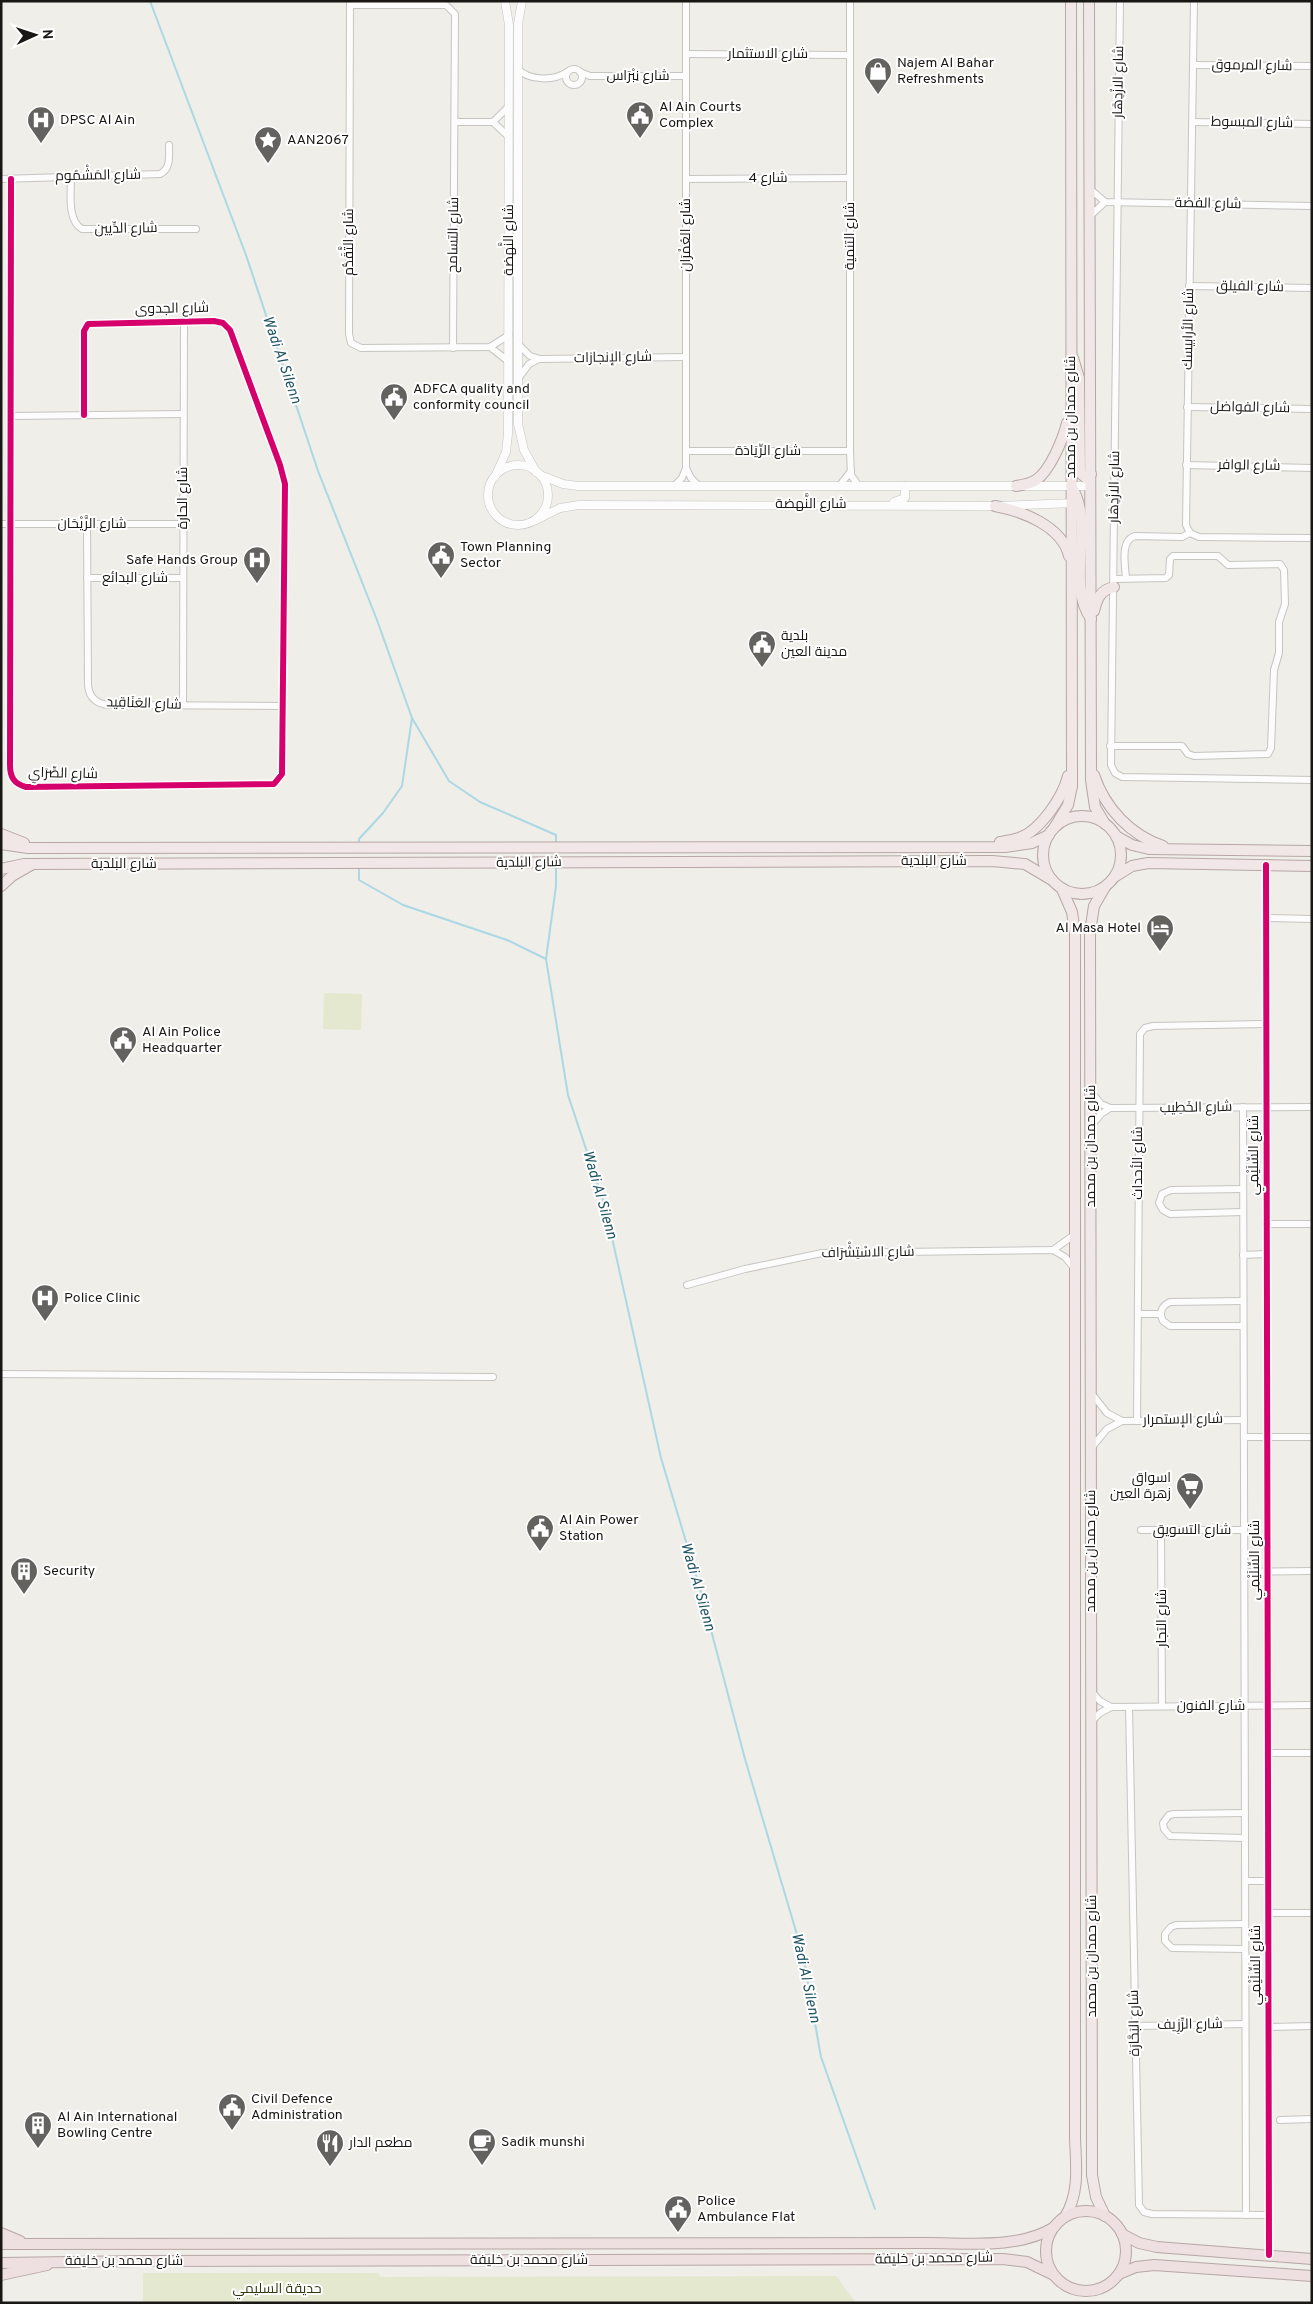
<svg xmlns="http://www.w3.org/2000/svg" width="1313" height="2304" viewBox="0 0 1313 2304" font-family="Overpass,Cairo,sans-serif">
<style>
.green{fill:#e3e8cf}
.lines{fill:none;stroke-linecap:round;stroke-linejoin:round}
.stream{stroke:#abd8e4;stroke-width:2}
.minor-casing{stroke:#c6c5c2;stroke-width:8}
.tertiary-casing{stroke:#c6c5c2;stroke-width:9}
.primary-casing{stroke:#b7a6a4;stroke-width:12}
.trunk-casing{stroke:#b7a6a4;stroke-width:12}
.minor{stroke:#fdfcfc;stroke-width:6}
.tertiary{stroke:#fdfcfc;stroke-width:8}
.primary{stroke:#f2e7e7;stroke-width:10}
.trunk{stroke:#eee0e0;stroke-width:10}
.cycleway-casing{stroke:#fff;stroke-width:9}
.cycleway{stroke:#d6006c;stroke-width:6}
.labels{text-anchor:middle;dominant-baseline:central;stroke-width:4;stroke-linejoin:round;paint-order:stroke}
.street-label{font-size:14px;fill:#181714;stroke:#fff}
.poi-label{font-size:14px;fill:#181714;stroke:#fff;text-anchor:start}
.park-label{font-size:14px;fill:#333a13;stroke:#fff}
.water-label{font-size:15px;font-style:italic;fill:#215564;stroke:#fff}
</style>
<rect width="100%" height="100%" fill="#efeee9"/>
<!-- green -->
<g class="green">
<polygon points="324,993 362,994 361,1030 323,1029"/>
<polygon points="143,2273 378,2273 381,2277 836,2276 856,2303 143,2303"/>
</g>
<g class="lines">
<!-- stream -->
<g class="stream">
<polyline points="150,1 246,255 318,471 377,620 412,718 449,781 480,802 556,835 556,844"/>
<polyline points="359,845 359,839 383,813 402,786 412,718"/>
<polyline points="556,866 556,886 546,959 568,1095 605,1206 661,1458 701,1592 745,1759 803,1955 821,2057 875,2209"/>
<polyline points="359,867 359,880 403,905 507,940 546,959"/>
<polyline points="900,2303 901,2303"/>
</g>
<!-- minor casing -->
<g class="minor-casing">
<g id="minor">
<polyline points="350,1 349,334 351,343 361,348 490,347 509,335"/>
<polyline points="686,1 686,468 691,478 699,486"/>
<polyline points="850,1 850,451 851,475 858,485"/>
<polyline points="1120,1 1111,765 1115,773 1122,777 1312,780"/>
<polyline points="1194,1 1186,525 1190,533 1199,537 1312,538"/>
<polyline points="350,5 446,5 455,14 453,348"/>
<polyline points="686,54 850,55"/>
<polyline points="1193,65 1312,66"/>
<circle cx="574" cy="77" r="8"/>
<path d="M518 69C529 81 554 81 567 72"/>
<polyline points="580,72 590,76 686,76"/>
<polyline points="456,122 493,122 509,106"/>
<polyline points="493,122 509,137"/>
<polyline points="1192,122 1312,124"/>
<path d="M71 177C71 193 67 220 82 229H196"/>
<path d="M1 179 160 174C171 169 169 156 169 145"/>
<path d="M11 179 10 765C10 777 14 784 26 787L274 784 282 774 285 484 280 465 230 330 223 323 214 321 88 324 84 331V415"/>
<polyline points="686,179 850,178"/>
<polyline points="1090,189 1105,202 1312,206"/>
<polyline points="1090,216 1105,202"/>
<polyline points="1189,286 1312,288"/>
<polyline points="518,344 530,356 540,359 686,357"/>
<polyline points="490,347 508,361"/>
<polyline points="518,379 529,364 539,359"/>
<polyline points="1187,407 1312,409"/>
<polyline points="11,416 183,414"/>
<polyline points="686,451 850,451"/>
<polyline points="1186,465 1312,468"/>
<polyline points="840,485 851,471"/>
<polyline points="674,486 682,478 686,468"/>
<polyline points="1,524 183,524"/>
<path d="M87 524 88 685C89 697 96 704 109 705L283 706"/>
<polyline points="87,578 183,578"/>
<path d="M1126 578C1125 565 1120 540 1135 536L1182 537 1190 533"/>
<polyline points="183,705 184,321"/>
<polyline points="1110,746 1182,746 1188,754 1194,756 1268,754 1271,748 1274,670 1279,653 1279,622 1285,604 1284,570 1280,564 1228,565 1218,556 1173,556 1170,559 1169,575 1166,578 1114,579"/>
<polyline points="1266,865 1269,2255"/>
<polyline points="1266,918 1312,919"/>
<polyline points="1092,1093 1101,1104 1110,1108 1312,1107"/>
<polyline points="1243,1107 1246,2215"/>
<polyline points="1091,1126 1101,1114 1110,1108"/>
<polyline points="1243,1189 1171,1190 1162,1194 1159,1203 1163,1210 1170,1214 1243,1212"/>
<polyline points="1266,1224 1312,1224"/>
<polyline points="1053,1250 1074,1235"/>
<polyline points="1243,1255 1266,1254"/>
<polyline points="687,1285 745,1269 822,1253 1053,1250 1065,1257 1074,1268"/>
<path d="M1243 1301 1170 1302C1161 1306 1159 1313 1163 1321L1170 1326H1243"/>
<polyline points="1138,1314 1161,1314"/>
<polyline points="1,1374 493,1377"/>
<polyline points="1092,1394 1107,1413 1122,1421 1244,1420"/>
<polyline points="1137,1421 1140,1034 1145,1028 1153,1026 1265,1024"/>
<polyline points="1244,1437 1312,1437"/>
<polyline points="1092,1447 1107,1429 1122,1421"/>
<polyline points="1141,1530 1244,1530"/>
<polyline points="1161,1530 1162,1706"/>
<polyline points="1244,1572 1312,1571"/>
<polyline points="1091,1691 1100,1701 1111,1707"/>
<polyline points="1129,1707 1139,2205 1144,2212 1152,2214 1269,2215"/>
<polyline points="1091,1722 1100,1713 1111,1707 1312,1705"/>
<polyline points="1268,1753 1312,1753"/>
<polyline points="1245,1813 1174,1814 1169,1815 1163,1823 1164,1829 1170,1836 1245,1838"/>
<polyline points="1245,1881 1268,1881"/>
<polyline points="1268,1913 1312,1913"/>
<polyline points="1245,1924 1176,1925 1171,1927 1165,1934 1165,1941 1172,1948 1245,1949"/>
<polyline points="1135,2026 1245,2024"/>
<polyline points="1268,2027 1312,2026"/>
<polyline points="1280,2120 1312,2119"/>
</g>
</g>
<!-- tertiary casing -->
<g class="tertiary-casing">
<g id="tertiary">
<polyline points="522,1 518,24 518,424 524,450 536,472"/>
<circle cx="518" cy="495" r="30"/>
<polyline points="540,475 563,484 578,486 1091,486"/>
<polyline points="495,477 506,452 508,434 509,25 505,1"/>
<polyline points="894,502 905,498 905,486"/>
<polyline points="534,521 560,508 579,505 995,506 1076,503"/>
</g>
</g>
<!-- primary casing -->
<g class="primary-casing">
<g id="primary">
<polyline points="1089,1 1091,780 1095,807 1105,824"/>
<polyline points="1073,358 1079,378 1080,473 1086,478 1091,474"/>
<path d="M1016 486C1023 485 1030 484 1036 480 1050 471 1063 439 1067 423"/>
<path d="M1071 486C1096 523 1065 582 1091 619"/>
<path d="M995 506C1022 511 1062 526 1069 556"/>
<path d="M1094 611C1097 599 1100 590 1114 587"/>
<path d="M1094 775C1105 808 1130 835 1163 846"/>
<circle cx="1082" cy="855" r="39"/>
<polyline points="1054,828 1068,805 1072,786 1071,1"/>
<polyline points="1,834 24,843"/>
<polyline points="1116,836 1132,845 1149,849 1312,851"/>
<path d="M1000 842C1006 841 1013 840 1019 838 1040 831 1063 797 1068 776"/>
<polyline points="1,844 28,848 1005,847 1032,843 1049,835"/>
<polyline points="1,869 24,864 992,861 1025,864 1052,880"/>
<polyline points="1116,876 1132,866 1148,863 1312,866"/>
<polyline points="1,886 12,876 31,865"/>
<polyline points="1105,887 1094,906 1090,932 1092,2175 1096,2197 1105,2216"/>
<path d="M1062 889 1072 912 1075 932V2138C1076 2165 1080 2192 1065 2217"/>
</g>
</g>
<!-- trunk casing -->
<g class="trunk-casing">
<g id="trunk">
<circle cx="1086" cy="2251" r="40"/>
<polyline points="1,2233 20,2241"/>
<polyline points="1122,2234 1139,2243 1157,2247 1312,2259"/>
<path d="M1 2244 929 2243C969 2243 1017 2249 1053 2228"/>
<polyline points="1,2263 143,2261 1003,2259 1027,2262 1054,2275"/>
<polyline points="1119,2274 1136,2267 1154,2265 1312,2276"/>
<polyline points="1,2275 47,2265"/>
</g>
</g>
<!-- minor -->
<use href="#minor" class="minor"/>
<!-- tertiary -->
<use href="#tertiary" class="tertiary"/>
<!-- primary -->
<use href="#primary" class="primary"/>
<!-- trunk -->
<use href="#trunk" class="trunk"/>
<!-- cycleway casing -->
<g class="cycleway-casing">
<g id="cycleway">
<path d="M11 179 10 765C10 777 14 784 26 787L274 784 282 774 285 484 280 465 230 330 223 323 214 321 88 324 84 331V415"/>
<polyline points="1266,865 1269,2255"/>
</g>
</g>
<!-- cycleway -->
<use href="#cycleway" class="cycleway"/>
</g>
<!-- icons -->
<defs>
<g id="shop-pin" transform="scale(1.4375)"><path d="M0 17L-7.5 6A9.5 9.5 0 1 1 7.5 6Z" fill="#63625f" stroke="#fff"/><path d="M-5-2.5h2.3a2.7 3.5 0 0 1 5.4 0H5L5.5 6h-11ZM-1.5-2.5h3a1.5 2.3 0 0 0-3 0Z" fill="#fff"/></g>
<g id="civic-pin" transform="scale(1.4375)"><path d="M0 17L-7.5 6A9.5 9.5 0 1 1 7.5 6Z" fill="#63625f" stroke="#fff"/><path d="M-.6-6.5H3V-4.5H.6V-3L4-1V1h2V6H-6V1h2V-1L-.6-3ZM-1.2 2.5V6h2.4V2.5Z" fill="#fff"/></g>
<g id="hospital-pin" transform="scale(1.4375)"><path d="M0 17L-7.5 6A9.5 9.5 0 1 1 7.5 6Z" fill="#63625f" stroke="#fff"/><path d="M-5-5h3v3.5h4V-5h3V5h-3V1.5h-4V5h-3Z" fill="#fff"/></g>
<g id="sight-pin" transform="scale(1.4375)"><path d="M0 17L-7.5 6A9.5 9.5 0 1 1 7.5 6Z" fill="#63625f" stroke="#fff"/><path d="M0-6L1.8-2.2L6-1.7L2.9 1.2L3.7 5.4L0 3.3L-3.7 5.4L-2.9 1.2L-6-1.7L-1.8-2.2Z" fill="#fff"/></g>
<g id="hotel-pin" transform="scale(1.4375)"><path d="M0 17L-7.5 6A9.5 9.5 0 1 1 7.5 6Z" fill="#63625f" stroke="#fff"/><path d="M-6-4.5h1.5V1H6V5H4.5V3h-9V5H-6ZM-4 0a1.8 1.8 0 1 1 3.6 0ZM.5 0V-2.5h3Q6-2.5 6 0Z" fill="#fff"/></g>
<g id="supermarket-pin" transform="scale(1.4375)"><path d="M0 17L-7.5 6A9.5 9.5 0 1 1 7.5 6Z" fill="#63625f" stroke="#fff"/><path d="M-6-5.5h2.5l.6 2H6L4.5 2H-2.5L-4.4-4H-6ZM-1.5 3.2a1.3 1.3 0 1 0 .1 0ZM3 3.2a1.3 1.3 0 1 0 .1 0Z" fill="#fff"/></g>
<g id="building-pin" transform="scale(1.4375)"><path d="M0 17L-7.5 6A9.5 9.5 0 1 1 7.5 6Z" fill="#63625f" stroke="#fff"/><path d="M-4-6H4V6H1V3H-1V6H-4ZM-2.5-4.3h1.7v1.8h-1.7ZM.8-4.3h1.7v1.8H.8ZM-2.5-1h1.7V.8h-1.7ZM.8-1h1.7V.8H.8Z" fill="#fff"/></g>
<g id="cafe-pin" transform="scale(1.4375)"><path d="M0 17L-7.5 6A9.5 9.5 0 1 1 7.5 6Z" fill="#63625f" stroke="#fff"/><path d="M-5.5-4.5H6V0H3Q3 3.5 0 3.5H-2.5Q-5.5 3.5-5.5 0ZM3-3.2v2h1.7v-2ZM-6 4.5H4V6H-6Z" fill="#fff"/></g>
<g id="restaurant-pin" transform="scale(1.4375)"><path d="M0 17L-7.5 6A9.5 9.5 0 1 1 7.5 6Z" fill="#63625f" stroke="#fff"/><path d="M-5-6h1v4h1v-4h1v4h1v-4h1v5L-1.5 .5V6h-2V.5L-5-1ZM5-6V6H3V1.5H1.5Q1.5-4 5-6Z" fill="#fff"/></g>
</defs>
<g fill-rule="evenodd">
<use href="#shop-pin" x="878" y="71"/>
<use href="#civic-pin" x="640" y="115"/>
<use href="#hospital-pin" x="41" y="120"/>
<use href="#sight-pin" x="268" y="140"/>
<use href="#civic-pin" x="394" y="397"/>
<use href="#civic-pin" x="441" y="555"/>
<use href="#hospital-pin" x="257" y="560"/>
<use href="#civic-pin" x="762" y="644"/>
<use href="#hotel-pin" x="1160" y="928"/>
<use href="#civic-pin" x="123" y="1040"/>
<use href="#hospital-pin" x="45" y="1298"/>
<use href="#supermarket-pin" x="1190" y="1486"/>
<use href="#civic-pin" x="540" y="1528"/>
<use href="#building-pin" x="24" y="1571"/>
<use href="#civic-pin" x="232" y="2107"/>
<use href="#building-pin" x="38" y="2125"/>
<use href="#cafe-pin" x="482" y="2142"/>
<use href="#restaurant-pin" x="330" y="2143"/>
<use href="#civic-pin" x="678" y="2209"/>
</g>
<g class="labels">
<!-- street labels -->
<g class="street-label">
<text x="768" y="54">شارع الاستثمار</text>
<text transform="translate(1252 66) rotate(1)">شارع المرموق</text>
<text x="638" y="76">شارع نِبْرَاس</text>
<text transform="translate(1119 82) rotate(-89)">شارع الازْدِهَار</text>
<text transform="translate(1252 123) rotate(1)">شارع المبسوط</text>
<text transform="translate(98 176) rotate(-1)">شارع المَشْمُوم</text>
<text x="768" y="178">شارع 4</text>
<text transform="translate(1208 204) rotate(1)">شارع الفضة</text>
<text transform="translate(126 229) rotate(-1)">شارع الدِّيين</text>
<text transform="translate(454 235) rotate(-89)">شارع التسامح</text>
<text transform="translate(686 235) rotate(-90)">شارع العُمْرَان</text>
<text transform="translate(850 236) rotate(-90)">شارع التنمية</text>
<text transform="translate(509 240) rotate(-90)">شارع النَّهضة</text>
<text transform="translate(349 242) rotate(-90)">شارع التَّقَدُّم</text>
<text transform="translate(1250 287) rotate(1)">شارع الفيلق</text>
<text transform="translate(172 309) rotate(-1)">شارع الجدوى</text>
<text transform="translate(1189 329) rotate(-89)">شارع الأرابيسك</text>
<text transform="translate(613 358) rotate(-1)">شارع الإنجازات</text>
<text transform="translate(1250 408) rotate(1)">شارع الفواضل</text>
<text transform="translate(1071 417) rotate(-90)">شارع حمدان بن محمد</text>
<text x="768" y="451">شارع الرِّيَادَة</text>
<text transform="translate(1249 466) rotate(1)">شارع الوافر</text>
<text transform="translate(1115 487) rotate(-89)">شارع الازْدِهَار</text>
<text transform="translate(183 498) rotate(-90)">شارع الحارة</text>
<text x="811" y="504">شارع النَّهضة</text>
<text x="92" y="524">شارع الرَّيْحَان</text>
<text x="135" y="578">شارع البدائع</text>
<text transform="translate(144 704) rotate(2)">شارع العَنَاقِيد</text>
<text transform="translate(63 774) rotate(1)">شارع الصِّرَاي</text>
<text x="934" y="861">شارع البلدية</text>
<text transform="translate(529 863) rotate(-1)">شارع البلدية</text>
<text x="124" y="864">شارع البلدية</text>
<text transform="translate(1196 1108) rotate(-1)">شارع الخَطِيب</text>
<text transform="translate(1091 1146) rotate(-90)">شارع حمدان بن محمد</text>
<text transform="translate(1254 1155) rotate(-90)">شارع السِّلَيْمِي</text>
<text transform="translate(1138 1163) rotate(-90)">شارع الأحداث</text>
<text transform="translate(868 1253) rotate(-1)">شارع الاسْتِشْرَاف</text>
<text transform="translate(1183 1420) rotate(-1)">شارع الإستمرار</text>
<text x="1192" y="1530">شارع التسويق</text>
<text transform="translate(1091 1551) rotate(-90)">شارع حمدان بن محمد</text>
<text transform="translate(1255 1560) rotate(-90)">شارع السِّلَيْمِي</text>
<text transform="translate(1162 1618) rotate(-90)">شارع التجار</text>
<text x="1211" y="1706">شارع الفنون</text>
<text transform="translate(1092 1956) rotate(-90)">شارع حمدان بن محمد</text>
<text transform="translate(1256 1965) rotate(-90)">شارع السِّلَيْمِي</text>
<text transform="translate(1135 2023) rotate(-91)">شارع البَحَّارَة</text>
<text transform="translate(1190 2025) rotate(-1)">شارع الرِّزِيف</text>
<text transform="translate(934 2259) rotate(-1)">شارع محمد بن خليفة</text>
<text x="529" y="2260">شارع محمد بن خليفة</text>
<text x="124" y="2261">شارع محمد بن خليفة</text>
</g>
<!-- poi labels -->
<g class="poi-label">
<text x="897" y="63">Najem Al Bahar<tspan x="897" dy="16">Refreshments</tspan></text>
<text x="659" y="107">Al Ain Courts<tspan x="659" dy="16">Complex</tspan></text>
<text x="60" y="120">DPSC Al Ain</text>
<text x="287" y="140">AAN2067</text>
<text x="413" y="389">ADFCA quality and<tspan x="413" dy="16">conformity council</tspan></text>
<text x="460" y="547">Town Planning<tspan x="460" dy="16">Sector</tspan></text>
<text x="238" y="560" text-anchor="end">Safe Hands Group</text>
<text x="781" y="636">بلدية<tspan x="781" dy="16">مدينة العين</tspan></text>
<text x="1141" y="928" text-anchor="end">Al Masa Hotel</text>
<text x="142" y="1032">Al Ain Police<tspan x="142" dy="16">Headquarter</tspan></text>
<text x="64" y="1298">Police Clinic</text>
<text x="1171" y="1478" text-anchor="end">اسواق<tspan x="1171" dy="16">زهرة العين</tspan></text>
<text x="559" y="1520">Al Ain Power<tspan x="559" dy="16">Station</tspan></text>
<text x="43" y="1571">Security</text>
<text x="251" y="2099">Civil Defence<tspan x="251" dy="16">Administration</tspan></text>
<text x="57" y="2117">Al Ain International<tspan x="57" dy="16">Bowling Centre</tspan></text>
<text x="501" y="2142">Sadik munshi</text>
<text x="349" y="2143">مطعم الدار</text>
<text x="697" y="2201">Police<tspan x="697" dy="16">Ambulance Flat</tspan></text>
</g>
<!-- park labels -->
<g class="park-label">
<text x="277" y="2289">حديقة السليمي</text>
</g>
<!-- water labels -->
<g class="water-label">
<text transform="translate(281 360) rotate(71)">Wadi Al Silenn</text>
<text transform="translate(599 1195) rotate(74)">Wadi Al Silenn</text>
<text transform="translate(697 1587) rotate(74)">Wadi Al Silenn</text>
<text transform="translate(805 1978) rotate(78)">Wadi Al Silenn</text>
</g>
</g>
<!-- border -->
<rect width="1313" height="2304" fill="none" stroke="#181714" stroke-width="5"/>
<!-- north arrow -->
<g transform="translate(35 35) rotate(87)" stroke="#ffffff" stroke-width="4" paint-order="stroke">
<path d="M0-4L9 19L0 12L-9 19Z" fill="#181714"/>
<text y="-8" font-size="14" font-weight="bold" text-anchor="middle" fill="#181714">N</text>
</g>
</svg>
